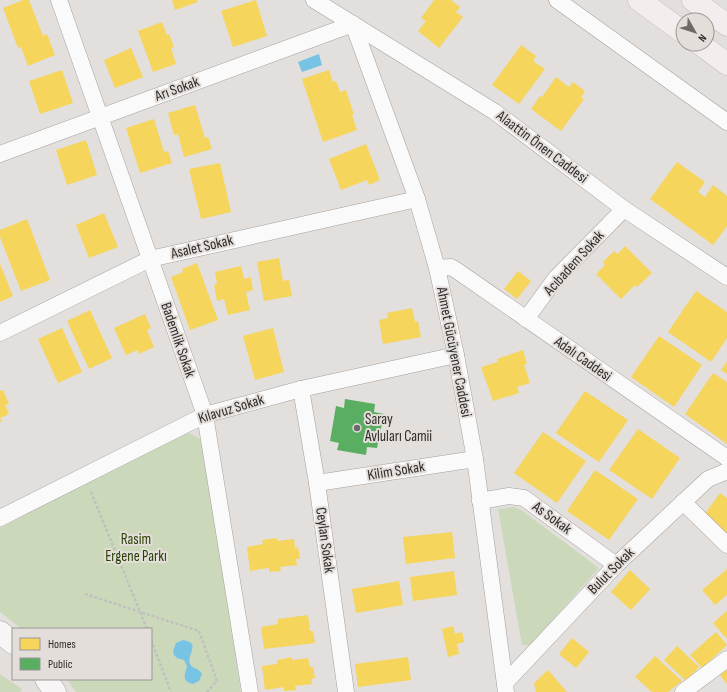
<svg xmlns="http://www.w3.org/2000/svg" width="727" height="692" viewBox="0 0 727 692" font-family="'Sofia Sans Condensed',sans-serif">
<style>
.green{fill:#cbd9ba}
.water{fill:#76c3e4}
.homes{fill:#f6d55c}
.public{fill:#5aae61}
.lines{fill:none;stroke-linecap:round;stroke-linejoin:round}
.minor-casing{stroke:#a3a09e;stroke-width:17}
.secondary-casing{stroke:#a3a09e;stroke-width:23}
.trunk-casing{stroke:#bfbebc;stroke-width:23}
.path{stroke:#c2c0bf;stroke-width:2.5;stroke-dasharray:3 2;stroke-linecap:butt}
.minor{stroke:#fbfafa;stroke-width:16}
.secondary{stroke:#f8f5f6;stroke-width:22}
.trunk{stroke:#f3eeed;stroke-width:22}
.poi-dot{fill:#6d6a68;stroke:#e4deda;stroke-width:1.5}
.labels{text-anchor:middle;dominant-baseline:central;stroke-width:4;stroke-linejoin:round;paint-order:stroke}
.street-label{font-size:15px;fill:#2e2b2a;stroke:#e4deda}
.poi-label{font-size:15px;fill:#2e2b2a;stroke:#e4deda;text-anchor:start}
.park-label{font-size:15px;fill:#274001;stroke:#e4deda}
</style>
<rect width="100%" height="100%" fill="#e2dfdc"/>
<!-- green -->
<g class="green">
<polygon points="186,431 202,440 241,692 76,692 67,679 151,679 151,629 22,629 0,612 0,528"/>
<polygon points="514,507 521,510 599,568 530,645 522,645 498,509"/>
<polygon points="0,674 22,689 20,692 0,692"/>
</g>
<!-- water -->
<g class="water">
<polygon points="319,54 322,65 302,72 298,62"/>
<path d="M183 640C202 643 186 655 190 664 192 669 198 667 202 674L199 681 193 684C181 681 185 675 187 666L184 660 177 658 174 655 173 651 176 643Z"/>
</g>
<!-- homes -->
<g class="homes">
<polygon points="23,0 29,0 43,36 47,34 55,55 28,66 21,47 18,48 3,8"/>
<polygon points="172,0 197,0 198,2 175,10"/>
<polygon points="256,0 267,36 233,47 221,11"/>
<polygon points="434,0 451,0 460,7 456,12 463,17 439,48 418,31 426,21 421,18"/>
<polygon points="162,22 167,35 169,34 174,47 171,48 176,64 153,72 138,31"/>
<polygon points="521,45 536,56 533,61 545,69 519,104 492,85"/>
<polygon points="131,48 143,77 115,88 104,60"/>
<polygon points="62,70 73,103 40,114 29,81"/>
<polygon points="329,70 333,82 336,81 340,92 346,90 354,115 352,115 357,130 323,142 302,79"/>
<polygon points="556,77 569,87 573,82 585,91 581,97 584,99 561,131 531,109 540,96 542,97"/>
<polygon points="195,105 205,138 208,137 212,149 184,157 178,134 174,135 168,113"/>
<polygon points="154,119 164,152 168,151 172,163 140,173 126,128"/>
<polygon points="86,140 97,175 67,185 56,150"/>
<polygon points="366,144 380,180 369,185 367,180 341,190 329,159"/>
<polygon points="677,162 705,182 698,192 705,197 713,185 727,196 727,226 713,245 650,199"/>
<polygon points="220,163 231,212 201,219 189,169"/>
<polygon points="104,213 118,247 89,258 76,225"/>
<polygon points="27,219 50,280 21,291 0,237 0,230"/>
<polygon points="625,246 652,273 637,287 635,285 621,299 596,274 605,265 603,262 614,251 618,254"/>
<polygon points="279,258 283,281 289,280 292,296 264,301 257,262"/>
<polygon points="197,263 218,320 190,330 171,277 183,272 182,269"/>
<polygon points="0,264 13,296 0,302"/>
<polygon points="241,266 244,279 251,277 253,290 246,292 250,310 228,315 224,299 217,301 214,285 217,284 215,272"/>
<polygon points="518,271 531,281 517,299 504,289"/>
<polygon points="696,291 727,312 727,338 711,362 668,332"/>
<polygon points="412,308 415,322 418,321 421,337 383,344 379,320 388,318 387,313"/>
<polygon points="90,310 112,358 89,369 67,321"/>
<polygon points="145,314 151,328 147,330 154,347 139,354 138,350 126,355 114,328"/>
<polygon points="62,328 82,372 58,383 38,339"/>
<polygon points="273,328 284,372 255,380 243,336"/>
<polygon points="659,336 702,365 674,407 631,377"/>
<polygon points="523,350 527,364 524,365 530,383 517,387 519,393 493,401 481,367 498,362 497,359"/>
<polygon points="727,361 727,374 721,370"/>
<polygon points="713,373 727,382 727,444 685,414"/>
<polygon points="3,390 9,404 5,405 9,414 0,418 2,421 0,422 0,391"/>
<polygon points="585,391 628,420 599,462 556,433"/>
<polygon points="638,429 680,458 652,499 609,470"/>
<polygon points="543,432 586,461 557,503 514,473"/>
<polygon points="595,470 638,499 609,540 567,511"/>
<polygon points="720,493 727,498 727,533 704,515"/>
<polygon points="452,532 455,558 406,564 403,537"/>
<polygon points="277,538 277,541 294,539 295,548 298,547 300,559 296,559 297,565 280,567 281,571 269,572 269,568 250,571 247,547 263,544 262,540"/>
<polygon points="727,569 727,595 715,605 702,590"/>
<polygon points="630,570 650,589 631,610 611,592"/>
<polygon points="454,571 457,595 413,601 410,577"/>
<polygon points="399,581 403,605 356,613 352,589"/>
<polygon points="727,611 727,639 713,623"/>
<polygon points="308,615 310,631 313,631 315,643 264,649 261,627 278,624 278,619"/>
<polygon points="453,626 455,634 462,632 464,642 457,644 459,654 448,657 442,629"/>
<polygon points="716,632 727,645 702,668 690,655"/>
<polygon points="572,638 589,652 576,668 559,654"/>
<polygon points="677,646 699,667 686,681 664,660"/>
<polygon points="655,656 682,681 668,692 652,692 635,677"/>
<polygon points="292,657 292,660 308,658 310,667 313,667 315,678 311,679 312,684 295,686 296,690 284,691 284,687 265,690 262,666 277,664 277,660"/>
<polygon points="408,657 411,680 358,687 355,664"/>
<polygon points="548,670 567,692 536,692 534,683"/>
<polygon points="727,670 727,684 720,675"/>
</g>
<!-- public -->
<polygon class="public" points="345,399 375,404 374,412 384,414 377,448 367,447 366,455 337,450 339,443 330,441 336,406 344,408"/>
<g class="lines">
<!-- minor casing -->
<g class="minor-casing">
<g id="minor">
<polyline points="59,0 205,415 250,692"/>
<polyline points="314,0 495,112 624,209 727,277"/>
<polyline points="557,0 727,122"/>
<polyline points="353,24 417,199 437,268 456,355 475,459 506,692"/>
<polyline points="0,154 353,24"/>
<polyline points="437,268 451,267 456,270 727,458"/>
<polyline points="526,319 556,278 624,209"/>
<polyline points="0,333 150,259 417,199"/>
<polyline points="301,389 317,483 346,692"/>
<polyline points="317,483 475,459"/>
<polyline points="480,501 509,496 524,498 616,565"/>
<polyline points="683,502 727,545"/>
<polyline points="0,518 205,415 301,389 456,355"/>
<polyline points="505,683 616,565 708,479 727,471"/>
<polyline points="683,692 727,659"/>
</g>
</g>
<!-- secondary casing -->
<g class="secondary-casing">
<g id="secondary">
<polyline points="0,632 13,643"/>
<polyline points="46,679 55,692"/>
</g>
</g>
<!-- trunk casing -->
<g class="trunk-casing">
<g id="trunk">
<polyline points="639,0 683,32"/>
<polyline points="693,0 727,25"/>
<polyline points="700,44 727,64"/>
</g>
</g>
<!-- path -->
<g class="path">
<polyline points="91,492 147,629"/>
<polyline points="85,594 199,631 217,681 207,692"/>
<polyline points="151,640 171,692"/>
</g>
<!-- minor -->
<use href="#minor" class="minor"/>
<!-- secondary -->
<use href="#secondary" class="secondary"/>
<!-- trunk -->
<use href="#trunk" class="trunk"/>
</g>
<!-- markers -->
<circle class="poi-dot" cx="357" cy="428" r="4"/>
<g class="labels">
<!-- street labels -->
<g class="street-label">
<text transform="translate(177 89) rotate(-20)">Arı Sokak</text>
<text transform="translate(542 147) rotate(37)">Alaattin Önen Caddesi</text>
<text transform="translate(202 247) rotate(-13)">Asalet Sokak</text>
<text transform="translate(574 263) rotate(-48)">Acıbadem Sokak</text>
<text transform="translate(178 340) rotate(71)">Bademlik Sokak</text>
<text transform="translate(454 352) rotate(79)">Ahmet Gücüyener Caddesi</text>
<text transform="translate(583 359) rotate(35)">Adalı Caddesi</text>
<text transform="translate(231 409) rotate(-17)">Kılavuz Sokak</text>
<text transform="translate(396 471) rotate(-9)">Kilim Sokak</text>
<text transform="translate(552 518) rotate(36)">As Sokak</text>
<text transform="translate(325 540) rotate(82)">Ceylan Sokak</text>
<text transform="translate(611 571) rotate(-45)">Bulut Sokak</text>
</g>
<!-- poi labels -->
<g class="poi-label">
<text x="365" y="419">Saray<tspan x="365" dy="17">Avluları Camii</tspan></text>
</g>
<!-- park labels -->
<g class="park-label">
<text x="136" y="539">Rasim<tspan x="136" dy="17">Ergene Parkı</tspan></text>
</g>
</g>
<!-- legend -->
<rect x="12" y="628" width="140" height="52" fill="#e4deda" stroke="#9b9694"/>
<rect x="20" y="638" width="20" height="12" fill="#f6d55c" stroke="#9b9694"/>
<text x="48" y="648" font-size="12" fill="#2e2b2a">Homes</text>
<rect x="20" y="658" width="20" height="12" fill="#5aae61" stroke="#9b9694"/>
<text x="48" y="668" font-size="12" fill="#2e2b2a">Public</text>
<!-- north arrow -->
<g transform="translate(695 32) rotate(129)"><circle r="19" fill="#e4deda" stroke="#9b9694"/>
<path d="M0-3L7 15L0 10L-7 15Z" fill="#6d6a68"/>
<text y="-6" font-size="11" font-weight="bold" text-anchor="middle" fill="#2e2b2a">N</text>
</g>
</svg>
